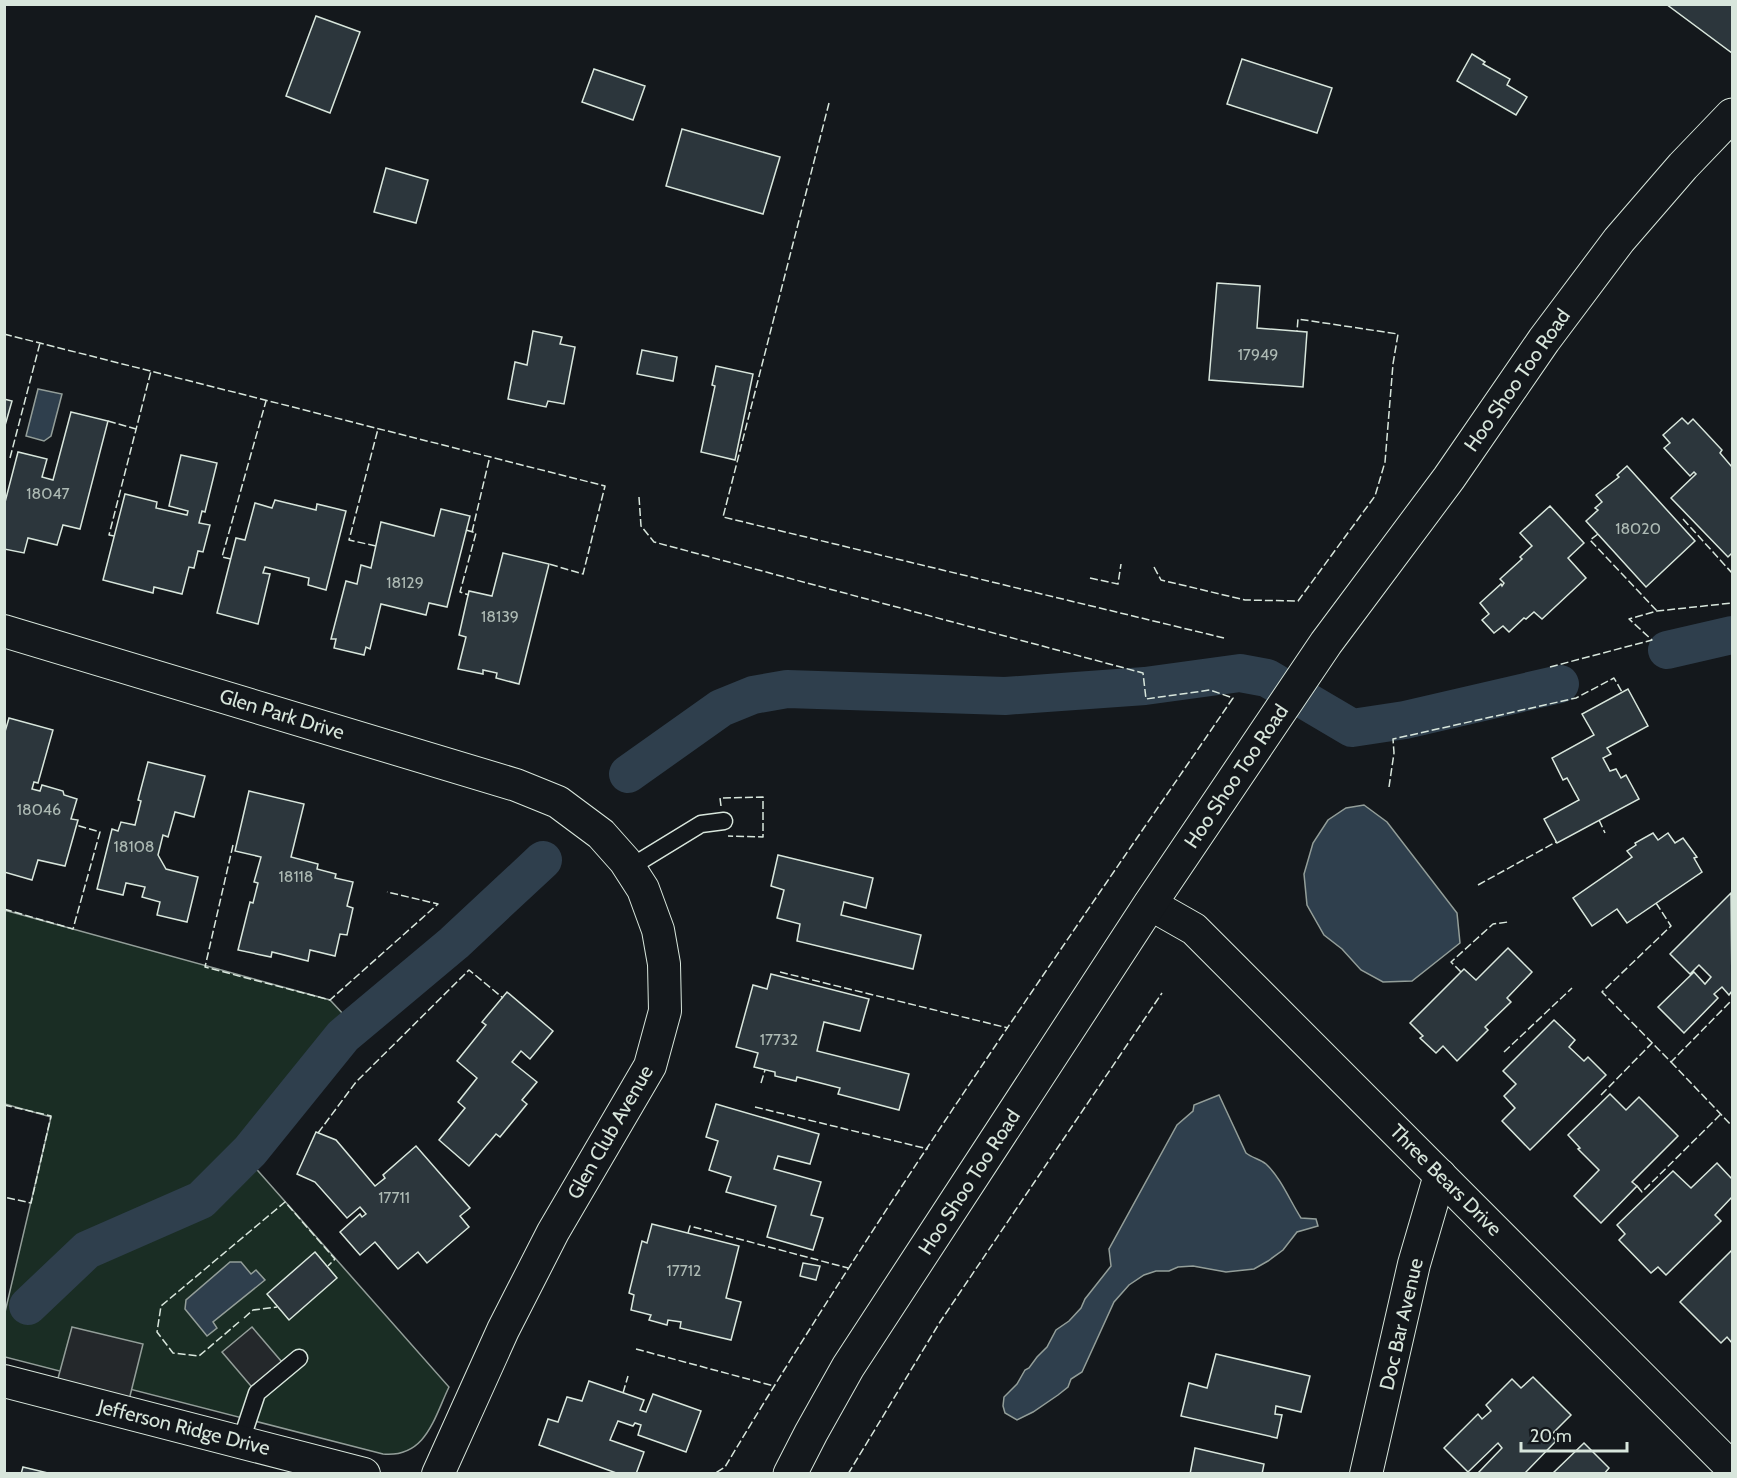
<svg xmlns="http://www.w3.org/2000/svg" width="1737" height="1478" viewBox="0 0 1737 1478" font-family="Cabin,sans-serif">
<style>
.green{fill:#1a2d24;stroke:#939e99;stroke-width:1.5}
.parking{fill:#24282b;stroke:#939e99;stroke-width:1.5}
.water{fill:#2f3f4d;stroke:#939e99;stroke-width:1.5}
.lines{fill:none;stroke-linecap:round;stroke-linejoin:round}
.canal{stroke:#2f3f4d;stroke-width:38}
.building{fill:#2c363c;stroke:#d8e6dc;stroke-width:1.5}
.service-casing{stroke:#d8e6dc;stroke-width:19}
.minor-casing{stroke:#d8e6dc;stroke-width:34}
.tertiary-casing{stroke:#d8e6dc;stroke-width:35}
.service{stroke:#14181c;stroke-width:16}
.minor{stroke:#14181c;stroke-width:32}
.tertiary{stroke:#14181c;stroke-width:33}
.fence{stroke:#d8e6dc;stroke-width:1.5;stroke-dasharray:8 3;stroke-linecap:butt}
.labels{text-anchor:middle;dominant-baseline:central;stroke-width:4.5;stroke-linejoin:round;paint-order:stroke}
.number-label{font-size:16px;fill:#adbab4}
.street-label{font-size:20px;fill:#d8e6dc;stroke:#14181c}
</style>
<rect width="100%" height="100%" fill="#14181c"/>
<!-- green -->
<path class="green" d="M4 910 330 1000 345 1016 236 1146 449 1387C434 1418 426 1458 383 1454L5 1357V1312L51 1117 5 1104Z"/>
<!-- parking -->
<g class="parking">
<polygon points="72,1327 143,1344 126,1412 54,1393"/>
<polygon points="252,1327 287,1368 257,1393 222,1352"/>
</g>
<!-- water -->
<g class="water">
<polygon points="38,389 62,394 51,436 44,441 26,436"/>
<polygon points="1364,805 1387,822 1457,913 1460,943 1412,981 1383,982 1361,970 1342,949 1324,935 1307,905 1304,874 1313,843 1328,820 1346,808"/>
<path d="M1219 1095 1246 1153C1252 1158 1260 1159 1266 1164 1281 1178 1290 1201 1301 1218L1316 1219 1318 1226 1297 1232 1283 1250 1268 1261 1254 1269 1226 1272 1193 1266 1178 1267 1169 1271H1156L1144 1275 1129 1285 1114 1302 1082 1372 1071 1379 1068 1387 1058 1395 1033 1412 1017 1420 1005 1413 1003 1406 1004 1397 1017 1384 1025 1370 1029 1368 1037 1357 1047 1347 1056 1330 1069 1321 1081 1308 1085 1299 1111 1266 1109 1249 1177 1125 1193 1111 1194 1105Z"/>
<polygon points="230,1262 241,1262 251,1274 256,1270 265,1280 213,1322 217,1328 207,1336 185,1309 186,1300"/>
</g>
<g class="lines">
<!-- canal -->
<g class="canal">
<polyline points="1667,650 1732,635"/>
<polyline points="628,774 721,708 753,695 787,689 1005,696 1145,686 1240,673 1267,678 1352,728 1405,720 1560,684"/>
<polyline points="28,1306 87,1250 201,1200 250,1151 343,1036 454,943 543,860"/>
</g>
</g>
<!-- building -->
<g class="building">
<polygon points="1666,4 1732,4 1732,53"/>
<polygon points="316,16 360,32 330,113 286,96"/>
<polygon points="1472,54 1485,62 1483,64 1510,79 1507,85 1527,97 1516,115 1457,81"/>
<polygon points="1242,59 1332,88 1317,133 1227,104"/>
<polygon points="594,69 645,86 633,120 582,102"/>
<polygon points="682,129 780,157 763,214 666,186"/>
<polygon points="386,168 428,180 416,223 374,212"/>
<polygon points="1217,283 1260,286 1257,328 1307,332 1303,387 1209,380"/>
<polygon points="533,331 562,337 560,344 575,347 564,404 548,401 546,407 508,399 515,362 527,365"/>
<polygon points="642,350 677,357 673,381 637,374"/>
<polygon points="716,366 753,374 735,460 701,452 715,386 712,385"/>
<polygon points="4,399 12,401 4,429"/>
<polygon points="71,412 108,421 80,529 63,525 57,545 28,538 24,553 4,549 4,506 18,452 47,459 42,477 53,480"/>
<polygon points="1682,418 1688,424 1693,419 1722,450 1720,453 1732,467 1732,553 1728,557 1671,498 1696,474 1694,472 1690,476 1664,448 1670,443 1663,435"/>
<polygon points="181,455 217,463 205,512 202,511 199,523 210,525 203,552 198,551 194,568 189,567 182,594 154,587 153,593 103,580 125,494 157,502 156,508 187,515 188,511 169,506"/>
<polygon points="1627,466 1695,541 1646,587 1586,521 1598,510 1595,508 1602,502 1596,495 1619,477 1617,475"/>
<polygon points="275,500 316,510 317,504 346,511 326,590 308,585 309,578 265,567 263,573 270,574 258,624 217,613 236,538 245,540 255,503 272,508"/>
<polygon points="1550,506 1584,543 1568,558 1586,578 1542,619 1534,612 1526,619 1524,618 1509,632 1503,626 1494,633 1482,620 1489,614 1480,603 1501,584 1502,586 1504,583 1500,579 1522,559 1520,557 1532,546 1520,533"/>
<polygon points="441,509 470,516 447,607 429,603 426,615 381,604 370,649 366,647 364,655 334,648 336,639 331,639 346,581 357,584 361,565 371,568 381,522 434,536"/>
<polygon points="503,553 549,564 519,684 496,678 497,673 483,670 483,674 458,669 466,637 459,635 469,591 492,596"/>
<polygon points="1628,689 1648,726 1607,748 1611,754 1603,758 1610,771 1616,769 1621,778 1626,775 1639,799 1557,843 1544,819 1579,800 1567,778 1563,780 1552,758 1594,735 1582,714"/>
<polygon points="9,718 53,730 38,783 34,782 32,789 40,791 42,785 63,791 64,795 77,799 71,819 78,820 65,866 38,860 32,880 4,872 4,735"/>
<polygon points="148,762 205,776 194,817 175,812 168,837 163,835 158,855 166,869 198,877 187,922 157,915 160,902 142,897 145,887 126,883 123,895 97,889 112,829 118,831 121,822 135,825 141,801 138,800"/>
<polygon points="249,791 304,804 291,857 318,864 317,869 336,874 335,878 353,882 347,906 353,908 347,935 340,934 335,956 310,950 308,961 272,952 271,957 238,950 250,902 253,903 258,883 254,882 261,857 235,851"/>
<polygon points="1653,833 1658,840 1668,833 1675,843 1683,838 1697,857 1694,858 1702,872 1627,923 1617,909 1592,926 1573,898 1632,857 1627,851 1636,845 1635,843"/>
<polygon points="778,855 873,878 866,908 844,902 841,915 921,935 913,969 797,941 800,924 777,918 784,890 771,886"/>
<polygon points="1731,893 1732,991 1729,995 1722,987 1714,994 1718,998 1684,1033 1658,1007 1694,972 1705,984 1711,977 1699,965 1690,974 1670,954"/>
<polygon points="1508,948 1532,972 1507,998 1511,1002 1485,1027 1488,1030 1457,1061 1443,1046 1436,1053 1420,1038 1423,1036 1410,1023 1464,969 1476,980"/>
<polygon points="771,974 869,999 860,1031 824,1022 817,1051 909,1074 899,1110 838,1094 840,1088 797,1077 796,1081 775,1076 775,1072 754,1067 758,1053 736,1047 753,985 767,989"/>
<polygon points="507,992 553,1031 530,1059 521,1051 512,1062 537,1082 522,1100 527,1104 500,1137 496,1134 469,1166 439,1140 465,1108 458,1102 477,1078 457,1061 486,1025 482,1022"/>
<polygon points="1554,1020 1575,1040 1569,1047 1584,1061 1588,1057 1606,1075 1530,1150 1502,1121 1515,1108 1504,1096 1516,1084 1503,1071"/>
<polygon points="1610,1094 1626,1110 1639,1097 1678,1136 1632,1182 1637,1186 1601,1223 1574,1196 1599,1170 1578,1149 1580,1148 1568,1135"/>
<polygon points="716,1104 819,1134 810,1164 778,1156 774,1169 821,1182 811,1215 823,1218 813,1250 767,1237 776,1206 726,1192 731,1177 709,1170 718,1141 706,1137"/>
<polygon points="316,1132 336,1140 375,1186 385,1178 383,1175 416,1146 470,1208 460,1216 469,1227 427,1263 418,1252 398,1269 375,1242 360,1255 340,1232 360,1214 362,1217 366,1214 360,1207 347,1218 315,1182 297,1174"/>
<polygon points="1717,1163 1732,1179 1732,1197 1715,1215 1721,1221 1666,1275 1658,1267 1651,1273 1619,1240 1625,1234 1617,1225 1673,1171 1691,1188"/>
<polygon points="652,1224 739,1246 726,1298 741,1302 731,1340 680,1328 681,1322 668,1320 667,1325 649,1320 651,1315 631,1310 634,1295 629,1293 642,1241 647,1243"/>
<polygon points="1732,1250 1732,1343 1727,1337 1721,1343 1680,1302"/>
<polygon points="315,1252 337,1278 289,1320 267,1294"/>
<polygon points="803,1263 820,1266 816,1280 800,1276"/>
<polygon points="1216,1354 1310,1376 1301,1412 1276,1406 1275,1414 1282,1415 1277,1438 1181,1416 1189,1383 1207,1388"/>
<polygon points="1533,1377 1571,1415 1551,1435 1556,1441 1524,1474 1477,1474 1502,1448 1498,1443 1468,1472 1444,1448 1478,1414 1482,1419 1491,1411 1486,1405 1512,1379 1521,1388"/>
<polygon points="589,1381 644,1400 640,1410 646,1412 653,1394 701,1411 686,1452 638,1435 641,1425 635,1423 633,1426 618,1421 610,1440 644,1452 636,1474 619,1474 539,1445 548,1419 558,1422 567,1397 582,1401"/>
<polygon points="1584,1443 1609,1468 1604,1474 1552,1474"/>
<polygon points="1195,1448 1264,1464 1262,1474 1190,1474"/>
<polygon points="23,1467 52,1474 21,1474"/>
</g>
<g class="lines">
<!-- service casing -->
<g class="service-casing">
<g id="service">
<polyline points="629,868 701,824 724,821"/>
<polyline points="241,1441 257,1393 299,1358"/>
</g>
</g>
<!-- minor casing -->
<g class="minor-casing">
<g id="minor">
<polyline points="4,631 516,785 558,802 601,834 625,861 643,889 658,930 664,964 665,1011 650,1066 553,1232 503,1330 438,1474"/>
<polyline points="1150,904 1194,929 1200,935 1732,1468"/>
<polyline points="4,1381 364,1474"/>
<polyline points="1366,1474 1414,1264 1440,1175"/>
</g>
</g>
<!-- tertiary casing -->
<g class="tertiary-casing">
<polyline id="tertiary" points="790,1474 811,1433 848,1367 1150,904 1326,643 1449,478 1544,340 1619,240 1683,166 1732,115"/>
</g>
<!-- service -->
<use href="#service" class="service"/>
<!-- minor -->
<use href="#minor" class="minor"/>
<!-- tertiary -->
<use href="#tertiary" class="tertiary"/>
<!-- fence -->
<g class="fence">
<polyline points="829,103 723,517 1224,638"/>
<polyline points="4,334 605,486 583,574 549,564"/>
<polyline points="108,421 136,429"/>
<polyline points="10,458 40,343"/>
<path d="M639 497 641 526 654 542 1143 673 1146 699 1210 690 1233 698C1060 951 883 1203 725 1467L714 1474"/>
<polyline points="1683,519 1732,573"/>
<polyline points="466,530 476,533 460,592 469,595"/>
<polyline points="472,532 490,456"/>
<polyline points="1598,534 1590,540 1657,611"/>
<polyline points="114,536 109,535 151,371"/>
<polyline points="376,546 349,540 378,429"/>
<polyline points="231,559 222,557 266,401"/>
<polyline points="1154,567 1161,580 1245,600 1298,601 1375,496 1385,462 1393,364 1398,334 1298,319 1297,331"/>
<polyline points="1090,578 1118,584 1121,564"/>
<polyline points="1550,667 1652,640 1629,619 1657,611 1732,603"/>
<polyline points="1389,787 1394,753 1393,739 1576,698 1614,678 1622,692"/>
<polyline points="721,806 720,798 763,797 763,837 728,836"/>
<polyline points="1599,820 1605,833"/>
<polyline points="233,845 205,967 330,1000 438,904 387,892"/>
<polyline points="1478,885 1556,842"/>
<polyline points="1656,903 1671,926 1602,992 1671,1062 1732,1000"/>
<polyline points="4,909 73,929 100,832 76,825"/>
<polyline points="780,972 1008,1028"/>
<polyline points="1461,972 1451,962 1493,924 1508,922"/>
<polyline points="1504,1052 1572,988"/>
<polyline points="1671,1062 1732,1126"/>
<polyline points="761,1083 765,1070"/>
<polyline points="1601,1095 1652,1043"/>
<polyline points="4,1105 51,1116 31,1203 4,1197"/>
<polyline points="755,1107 928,1149"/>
<polyline points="318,1133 356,1082 469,970 503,998"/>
<polyline points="1637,1186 1642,1192 1721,1114"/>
<polyline points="688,1233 690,1226 848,1268"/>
<polyline points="244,1318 253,1310 277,1307"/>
<polyline points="239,1322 199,1356 173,1353 157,1332 161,1306 285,1202 335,1259 328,1266"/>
<polyline points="636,1349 774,1386"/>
<polyline points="623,1393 628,1376"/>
<polyline points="848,1474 940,1322 1162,993"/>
</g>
</g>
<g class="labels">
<!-- number labels -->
<g class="number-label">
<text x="1258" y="354">17949</text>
<text x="48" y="493">18047</text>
<text x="1638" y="528">18020</text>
<text x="405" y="582">18129</text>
<text x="500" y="616">18139</text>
<text x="39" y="809">18046</text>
<text x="134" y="846">18108</text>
<text x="296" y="876">18118</text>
<text x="779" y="1039">17732</text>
<text x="394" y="1197">17711</text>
<text x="684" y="1270">17712</text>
</g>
<!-- street labels -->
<g class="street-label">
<text transform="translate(1517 380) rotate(-55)">Hoo Shoo Too Road</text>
<text transform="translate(282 714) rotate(17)">Glen Park Drive</text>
<text transform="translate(1236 776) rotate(-56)">Hoo Shoo Too Road</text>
<text transform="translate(610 1132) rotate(-60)">Glen Club Avenue</text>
<text transform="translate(1446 1180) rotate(45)">Three Bears Drive</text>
<text transform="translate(969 1182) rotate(-57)">Hoo Shoo Too Road</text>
<text transform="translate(1401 1324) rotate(-77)">Doc Bar Avenue</text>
<text transform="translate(184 1427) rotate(14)">Jefferson Ridge Drive</text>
</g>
</g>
<!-- border -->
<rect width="1737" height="1478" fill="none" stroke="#d8e6dc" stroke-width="12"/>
<!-- scale -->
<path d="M1521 1442v9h106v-9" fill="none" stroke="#d8e6dc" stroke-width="3"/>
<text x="1530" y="1442" font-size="18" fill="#d8e6dc" stroke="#14181c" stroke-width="4.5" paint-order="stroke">20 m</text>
</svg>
